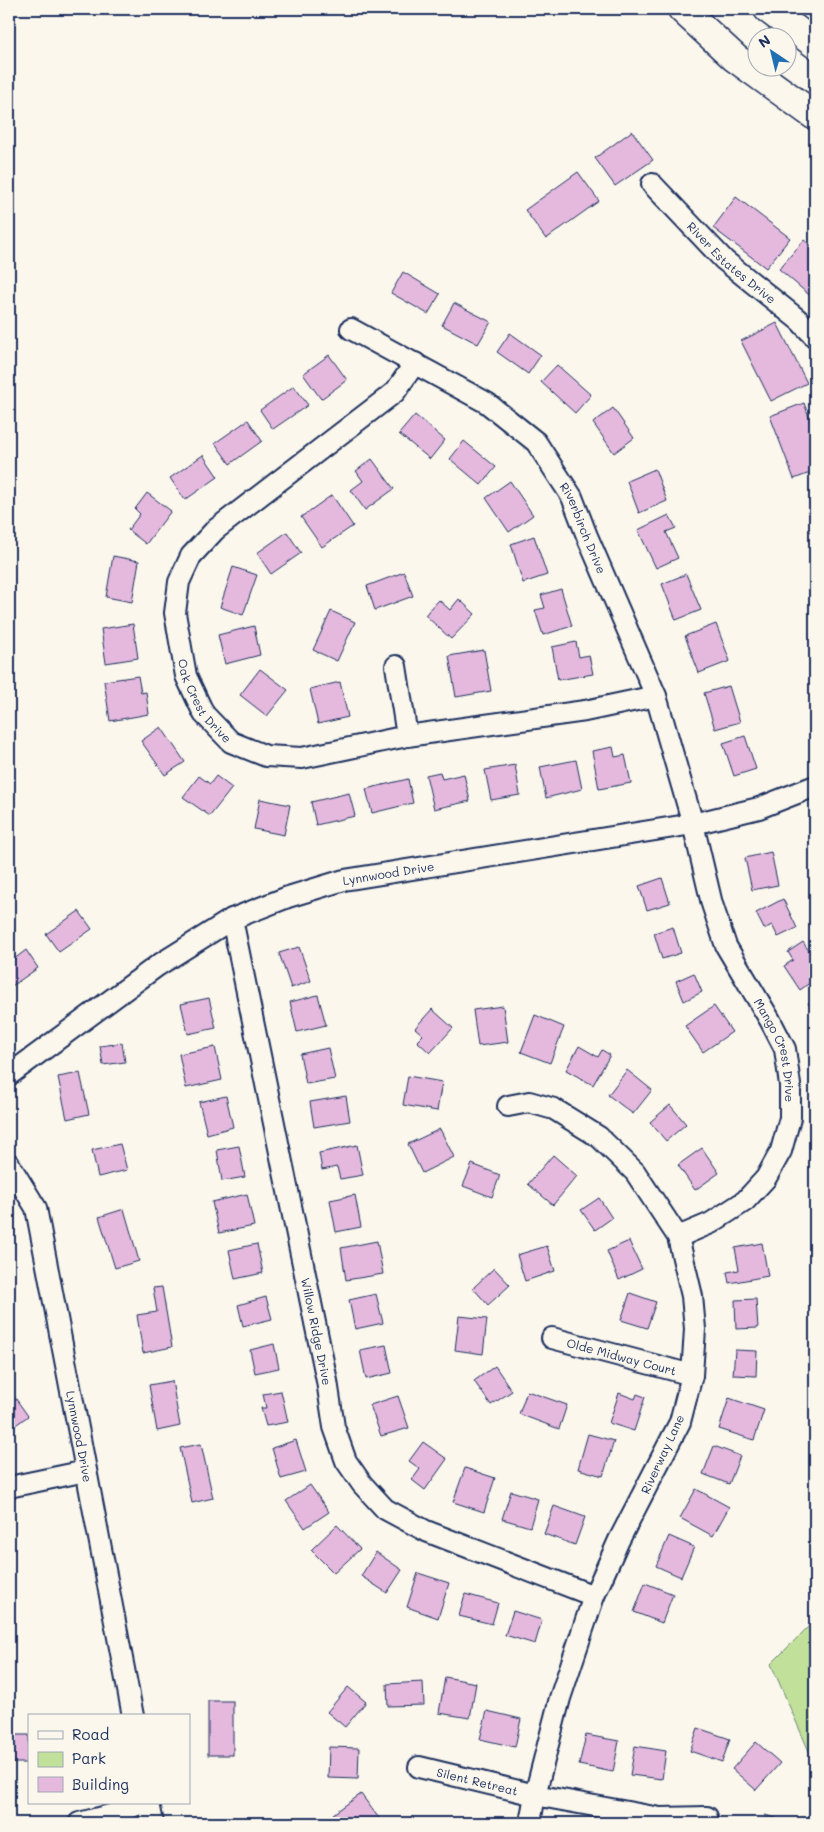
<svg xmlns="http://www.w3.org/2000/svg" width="824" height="1832" viewBox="0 0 824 1832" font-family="Mali,sans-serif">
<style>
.green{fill:#c1e099;stroke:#6e887c}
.building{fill:#e5b9de;stroke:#1b2f5e}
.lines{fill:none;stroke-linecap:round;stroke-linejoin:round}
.minor-casing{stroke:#1b2f5e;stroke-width:24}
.highway-casing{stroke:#1b2f5e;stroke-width:31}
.minor{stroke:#fbf7ec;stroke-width:20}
.highway{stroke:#fbf7ec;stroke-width:28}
.labels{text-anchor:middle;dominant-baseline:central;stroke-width:4.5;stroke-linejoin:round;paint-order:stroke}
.street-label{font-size:12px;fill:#1b2f5e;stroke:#fbf7ec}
</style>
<rect width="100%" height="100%" fill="#fbf7ec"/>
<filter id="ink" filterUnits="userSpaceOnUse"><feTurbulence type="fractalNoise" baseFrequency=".02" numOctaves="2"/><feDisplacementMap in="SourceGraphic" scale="10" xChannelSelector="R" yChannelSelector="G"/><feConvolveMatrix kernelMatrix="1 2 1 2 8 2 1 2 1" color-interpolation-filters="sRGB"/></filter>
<g filter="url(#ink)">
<!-- green -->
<polygon class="green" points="815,1620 815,1765 771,1664"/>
<!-- building -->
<g class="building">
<polygon points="632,131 653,160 615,186 595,158"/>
<polygon points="578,172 599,201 546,239 525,210"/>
<polygon points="736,197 790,238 766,268 713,228"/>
<polygon points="804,240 815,249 815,300 779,269"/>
<polygon points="403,272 440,294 428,314 391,293"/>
<polygon points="454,303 491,322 478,344 442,325"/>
<polygon points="777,323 807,383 771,401 741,341"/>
<polygon points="510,333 541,355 528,374 497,352"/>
<polygon points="329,355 347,380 321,399 303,374"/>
<polygon points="557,365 591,395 575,413 541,382"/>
<polygon points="294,386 308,405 273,429 260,410"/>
<polygon points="804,403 815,433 815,471 794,479 770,416"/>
<polygon points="613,408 634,438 614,453 593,423"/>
<polygon points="415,415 445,440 430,459 399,434"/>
<polygon points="248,420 262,441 230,464 215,443"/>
<polygon points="464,441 496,467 481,485 450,459"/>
<polygon points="203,455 218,477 185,500 170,478"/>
<polygon points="372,459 394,489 365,510 351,490 363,481 356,471"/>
<polygon points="655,469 667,501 639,513 627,481"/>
<polygon points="510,481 533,515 509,532 486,498"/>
<polygon points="147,493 171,511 146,544 128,530 140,514 135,509"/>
<polygon points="332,495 353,526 322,547 301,517"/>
<polygon points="669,515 676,528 666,532 678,558 656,568 638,530"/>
<polygon points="287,532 301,553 271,574 257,553"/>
<polygon points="534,536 547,575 523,583 511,544"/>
<polygon points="113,556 139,561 132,602 106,597"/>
<polygon points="233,567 257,575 243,615 220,607"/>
<polygon points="404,572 413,596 375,610 367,586"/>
<polygon points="686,574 701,610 676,620 662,584"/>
<polygon points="561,589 572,626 543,635 535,610 545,608 541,595"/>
<polygon points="459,599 475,614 451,639 425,615 439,600 450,610"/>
<polygon points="331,611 355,622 337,661 313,650"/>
<polygon points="133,624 138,658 106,663 101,629"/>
<polygon points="716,624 730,661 699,673 685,636"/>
<polygon points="254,626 260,655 225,664 218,635"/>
<polygon points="576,642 579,657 589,655 593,674 558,680 552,647"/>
<polygon points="484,650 491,691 456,697 449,656"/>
<polygon points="260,669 288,690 267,716 240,695"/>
<polygon points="138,676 141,693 146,692 149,714 110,721 104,681"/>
<polygon points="340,682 348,717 318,724 310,689"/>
<polygon points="729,686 740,722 715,729 704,693"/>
<polygon points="161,727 185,762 165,775 141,741"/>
<polygon points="745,736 756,769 734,776 723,743"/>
<polygon points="613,747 615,757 625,755 631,783 599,789 592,751"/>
<polygon points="576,760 582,789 546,798 540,767"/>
<polygon points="515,765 520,795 491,800 485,770"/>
<polygon points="440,772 442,779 464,774 470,801 434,809 426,775"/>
<polygon points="199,776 210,784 216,776 232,788 210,816 183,797"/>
<polygon points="408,779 413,803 372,813 366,789"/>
<polygon points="349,793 355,816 316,825 311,802"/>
<polygon points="260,799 290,805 284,835 254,829"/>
<polygon points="771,852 778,885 752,890 745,858"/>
<polygon points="662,878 670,903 647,910 639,886"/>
<polygon points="783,899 797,928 778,937 772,925 764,929 756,913"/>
<polygon points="79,911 92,929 59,952 46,934"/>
<polygon points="673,927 681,953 662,959 654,933"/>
<polygon points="803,942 815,960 815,979 800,990 784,966 793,960 788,952"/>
<polygon points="299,947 311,981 291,988 279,953"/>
<polygon points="26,950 38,968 9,988 9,963"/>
<polygon points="694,973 702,992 684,1001 676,981"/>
<polygon points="318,995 326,1025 297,1032 290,1002"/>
<polygon points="209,998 216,1028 188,1034 181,1004"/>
<polygon points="815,1000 815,1012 814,1013 808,1003"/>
<polygon points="503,1006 508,1042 478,1046 473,1010"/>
<polygon points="714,1006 732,1032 703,1052 685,1026"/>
<polygon points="432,1009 453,1028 430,1053 417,1041 423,1035 415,1028"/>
<polygon points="535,1015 564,1027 550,1063 521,1052"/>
<polygon points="122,1043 125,1062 103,1065 100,1046"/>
<polygon points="579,1046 598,1057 602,1050 610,1055 593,1085 566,1070"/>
<polygon points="215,1047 222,1080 186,1088 179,1054"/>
<polygon points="328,1048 335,1079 306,1084 300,1054"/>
<polygon points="627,1070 652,1090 633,1114 608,1095"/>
<polygon points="80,1073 89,1114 67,1119 58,1077"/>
<polygon points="408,1076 442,1082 437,1111 403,1105"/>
<polygon points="226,1096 233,1127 207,1134 199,1102"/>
<polygon points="346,1096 350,1121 314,1127 310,1102"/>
<polygon points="670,1105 686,1124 666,1141 650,1122"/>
<polygon points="440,1129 454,1157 422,1173 408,1144"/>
<polygon points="120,1144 127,1170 98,1177 92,1150"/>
<polygon points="357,1145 363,1175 340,1179 337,1167 322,1170 319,1153"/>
<polygon points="239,1146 245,1177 222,1181 217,1150"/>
<polygon points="702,1148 719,1173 695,1190 678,1165"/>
<polygon points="553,1155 577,1176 553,1205 528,1184"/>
<polygon points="472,1164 500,1175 492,1197 463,1186"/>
<polygon points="247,1194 254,1226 219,1233 212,1202"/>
<polygon points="355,1195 361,1227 336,1232 330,1200"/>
<polygon points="599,1198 612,1218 595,1230 581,1210"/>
<polygon points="124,1209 139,1261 115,1268 99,1217"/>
<polygon points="377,1241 383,1274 346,1280 341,1248"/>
<polygon points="629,1241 642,1269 619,1280 607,1251"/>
<polygon points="762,1243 768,1276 729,1283 727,1272 739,1270 735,1248"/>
<polygon points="257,1244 263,1273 235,1279 229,1250"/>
<polygon points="547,1246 555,1271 525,1281 517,1255"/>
<polygon points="494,1268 510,1285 488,1305 473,1288"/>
<polygon points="162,1287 172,1347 143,1353 137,1315 157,1312 153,1288"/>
<polygon points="630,1293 656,1302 647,1328 621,1320"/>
<polygon points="376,1294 383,1323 355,1329 349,1300"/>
<polygon points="266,1297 272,1319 243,1326 238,1305"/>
<polygon points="756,1299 758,1328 736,1329 735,1300"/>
<polygon points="459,1316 487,1319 483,1354 455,1350"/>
<polygon points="274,1344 279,1368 255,1373 250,1350"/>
<polygon points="386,1345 392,1373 366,1379 360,1350"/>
<polygon points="735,1350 757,1351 756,1376 733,1375"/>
<polygon points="495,1366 512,1391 491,1405 474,1381"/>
<polygon points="172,1381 180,1426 157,1431 149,1385"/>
<polygon points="281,1391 288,1422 266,1426 261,1408 266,1408 263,1394"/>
<polygon points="527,1391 567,1405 559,1429 519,1414"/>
<polygon points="11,1392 28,1416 9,1430 9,1394"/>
<polygon points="619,1393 635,1399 637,1394 645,1397 634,1431 609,1423"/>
<polygon points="398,1396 409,1428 381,1436 370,1405"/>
<polygon points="729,1398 764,1410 754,1440 719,1429"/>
<polygon points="588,1434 614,1441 603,1476 578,1469"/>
<polygon points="296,1440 306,1472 281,1479 272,1448"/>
<polygon points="423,1442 447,1459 425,1490 412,1480 420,1469 409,1461"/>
<polygon points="201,1444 213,1498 192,1503 180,1448"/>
<polygon points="714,1446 740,1456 729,1484 703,1474"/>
<polygon points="465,1468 495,1478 484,1512 453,1502"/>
<polygon points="310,1485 329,1512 305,1528 286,1501"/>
<polygon points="696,1489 729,1507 713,1536 680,1518"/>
<polygon points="511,1491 538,1499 530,1527 502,1519"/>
<polygon points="554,1506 585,1517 575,1545 544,1534"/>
<polygon points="337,1525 360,1549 334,1573 311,1550"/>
<polygon points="669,1536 694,1547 681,1577 656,1566"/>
<polygon points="376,1552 402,1570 387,1593 361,1576"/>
<polygon points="418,1573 449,1583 438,1618 407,1607"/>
<polygon points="645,1583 673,1594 662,1623 634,1612"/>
<polygon points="465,1594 498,1603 492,1624 459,1616"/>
<polygon points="513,1611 542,1620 535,1644 505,1635"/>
<polygon points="445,1677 476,1683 470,1718 439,1713"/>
<polygon points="423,1682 424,1705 388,1706 387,1684"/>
<polygon points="348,1687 366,1702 345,1727 327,1712"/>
<rect x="208" y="1701" width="25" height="54"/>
<polygon points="487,1711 521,1719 515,1747 480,1739"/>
<polygon points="698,1728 730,1739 722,1762 690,1751"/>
<rect x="9" y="1735" width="20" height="28"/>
<polygon points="586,1735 619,1741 613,1772 579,1765"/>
<polygon points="756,1742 780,1763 756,1790 732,1769"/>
<polygon points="635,1746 666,1751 662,1779 630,1775"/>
<polygon points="329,1747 359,1748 358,1779 328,1778"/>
<polygon points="361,1794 381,1821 378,1823 339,1823 333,1814"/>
<polygon points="765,1815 792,1823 763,1823"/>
</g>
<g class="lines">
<!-- minor casing -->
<g class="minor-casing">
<g id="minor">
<path id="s1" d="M652 184 724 260 800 321 815 337"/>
<path id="s2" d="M351 329 487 403 536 442 572 497 587 536 656 696 693 824 712 904 726 946 770 1020 785 1049 790 1085V1118L781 1151 766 1178 745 1201 711 1223 678 1237"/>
<path id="s3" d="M415 363 395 392 215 530 191 556 179 582 175 613 186 676 204 714 231 742 266 756 302 758 407 736 585 711 656 696"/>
<polyline points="396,666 407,736"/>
<path id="s4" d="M232 919 327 1381 334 1427 346 1461 362 1484 385 1509 426 1531 594 1596"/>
<path id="s5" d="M9 1075 157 966 232 919 288 897 344 880 693 824 759 808 815 786"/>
<polyline points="508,1106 529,1102 554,1109 599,1137 635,1172 678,1237 692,1296 695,1329 692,1375 680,1422 619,1540 594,1596 560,1698 535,1795 530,1823"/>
<path id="s6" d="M9 1164 36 1208 133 1716"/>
<path id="s7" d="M552 1338 692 1375"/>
<polyline points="9,1487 86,1471"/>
<path id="s8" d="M419 1767 535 1795 660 1818 707 1817"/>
<polyline points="149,1803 153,1823"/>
<polyline points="79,1823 118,1813 141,1803"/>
</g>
</g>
<!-- highway casing -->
<g class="highway-casing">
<g id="highway">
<polyline points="682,9 735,58 815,116"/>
<polyline points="768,9 815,44"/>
</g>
</g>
<!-- minor -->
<use href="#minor" class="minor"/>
<!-- highway -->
<use href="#highway" class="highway"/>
</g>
</g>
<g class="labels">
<!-- street labels -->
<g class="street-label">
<text stroke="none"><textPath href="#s1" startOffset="112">River Estates Drive</textPath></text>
<text stroke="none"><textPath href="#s2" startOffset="316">Riverbirch Drive</textPath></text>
<text stroke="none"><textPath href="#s3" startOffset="452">Oak Crest Drive</textPath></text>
<text stroke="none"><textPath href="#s5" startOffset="436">Lynnwood Drive</textPath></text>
<text stroke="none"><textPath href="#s2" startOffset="876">Mango Crest Drive</textPath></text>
<text stroke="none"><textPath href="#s4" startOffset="421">Willow Ridge Drive</textPath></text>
<text stroke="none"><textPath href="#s7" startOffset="72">Olde Midway Court</textPath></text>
<text stroke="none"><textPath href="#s6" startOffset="284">Lynnwood Drive</textPath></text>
<text transform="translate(662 1454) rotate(-65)">Riverway Lane</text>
<text stroke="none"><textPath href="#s8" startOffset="60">Silent Retreat</textPath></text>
</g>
</g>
<!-- margin -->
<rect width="824" height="1832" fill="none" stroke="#fbf7ec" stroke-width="30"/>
<rect x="15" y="15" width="794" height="1802" fill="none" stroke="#1b2f5e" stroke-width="2" filter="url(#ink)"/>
<!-- legend -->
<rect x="28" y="1714" width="162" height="90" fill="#fbf7ec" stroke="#a1a7b3"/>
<rect x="38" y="1731" width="25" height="8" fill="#fbf7ec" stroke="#a1a7b3"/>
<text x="72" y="1740" font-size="15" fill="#1b2f5e">Road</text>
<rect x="38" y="1752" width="25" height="15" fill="#c1e099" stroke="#a1a7b3"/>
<text x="72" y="1764" font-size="15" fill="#1b2f5e">Park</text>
<rect x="38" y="1777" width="25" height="15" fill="#e5b9de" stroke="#a1a7b3"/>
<text x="72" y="1790" font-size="15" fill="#1b2f5e">Building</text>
<!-- north arrow -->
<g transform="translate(772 52) rotate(325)"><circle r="24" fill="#fbf7ec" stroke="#a1a7b3"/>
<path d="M0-4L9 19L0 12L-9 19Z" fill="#1f6fb2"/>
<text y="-8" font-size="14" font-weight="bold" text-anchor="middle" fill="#1b2f5e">N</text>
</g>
</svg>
